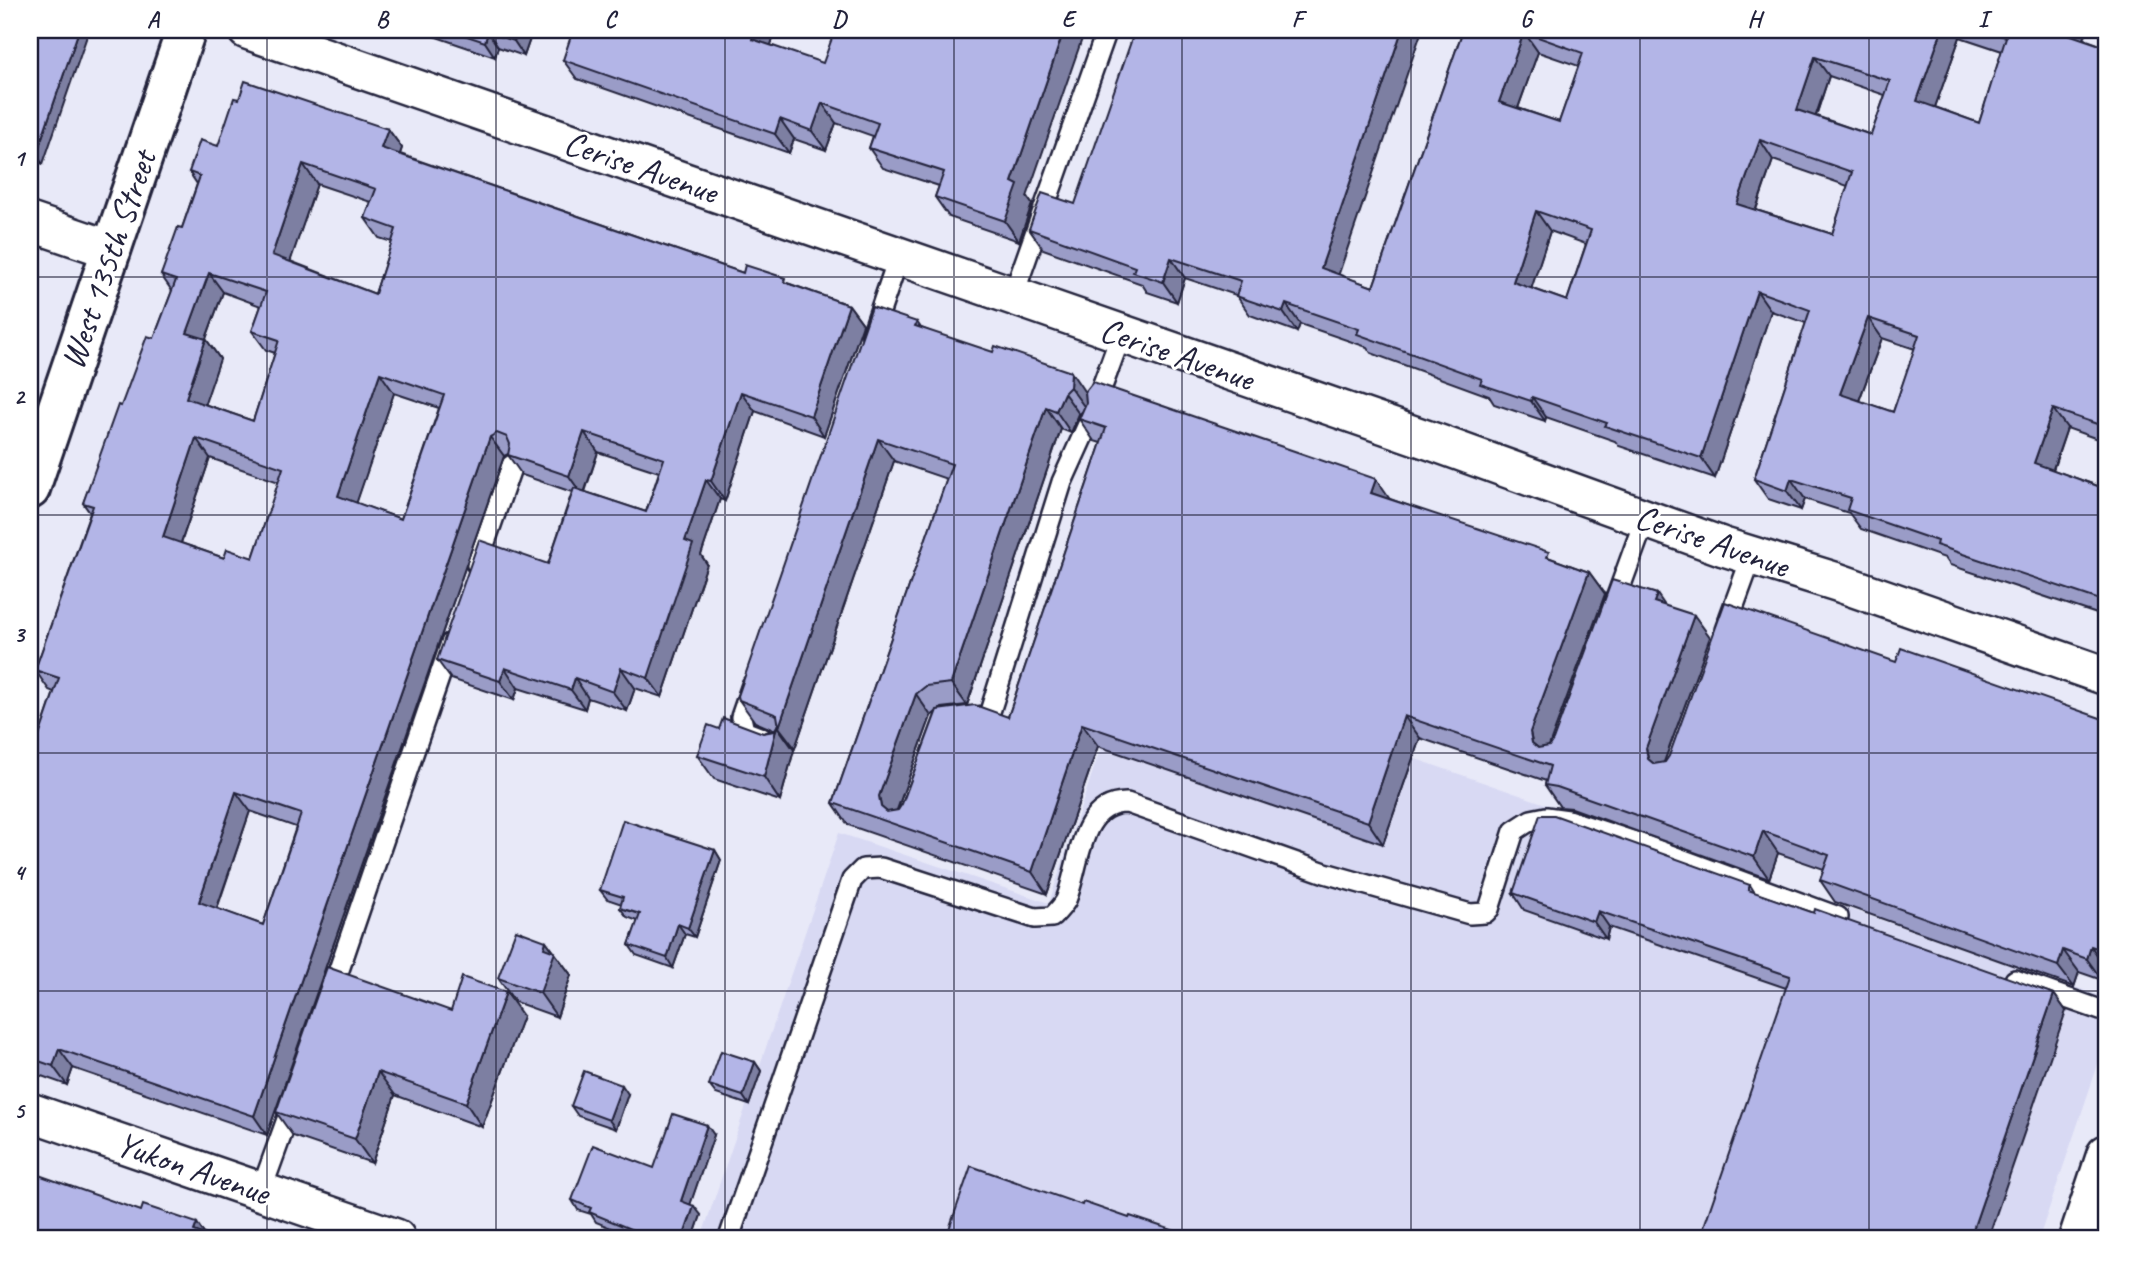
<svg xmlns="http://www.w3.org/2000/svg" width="2136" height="1268" viewBox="0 0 2136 1268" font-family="Caveat,sans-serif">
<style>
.built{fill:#d8d9f3}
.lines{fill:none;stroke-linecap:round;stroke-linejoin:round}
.service-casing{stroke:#22223b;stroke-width:24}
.minor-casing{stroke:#22223b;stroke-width:42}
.tertiary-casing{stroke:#22223b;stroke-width:44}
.service{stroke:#fff;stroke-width:19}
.minor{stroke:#fff;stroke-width:37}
.tertiary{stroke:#fff;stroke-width:38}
.wall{fill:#9a9cc7;stroke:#22223b;stroke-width:2;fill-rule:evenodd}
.shaded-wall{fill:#7d7fa2;stroke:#22223b;stroke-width:2}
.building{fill:#b3b5e7;stroke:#22223b;stroke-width:2;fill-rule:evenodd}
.grid{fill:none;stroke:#22223b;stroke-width:2;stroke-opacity:0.55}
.labels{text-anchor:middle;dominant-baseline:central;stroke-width:6;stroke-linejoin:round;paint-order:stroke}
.street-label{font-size:35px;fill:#22223b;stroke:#fff}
.neatline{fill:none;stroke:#22223b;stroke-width:2.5}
.grid-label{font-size:23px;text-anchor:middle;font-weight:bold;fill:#22223b}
</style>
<rect width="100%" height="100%" fill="#e8e9f8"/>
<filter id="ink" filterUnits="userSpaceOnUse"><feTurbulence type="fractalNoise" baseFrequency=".0143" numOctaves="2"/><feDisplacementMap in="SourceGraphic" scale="14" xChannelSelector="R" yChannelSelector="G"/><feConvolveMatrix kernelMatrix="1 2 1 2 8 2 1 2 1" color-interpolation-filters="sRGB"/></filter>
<g filter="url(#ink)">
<!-- built -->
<polygon class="built" points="1130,660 2106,998 2106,1041 2039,1238 701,1238 839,833 1049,903"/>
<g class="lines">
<!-- service casing -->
<g class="service-casing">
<g id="service">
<polyline points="1013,296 1107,30"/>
<polyline points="872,335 899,256"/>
<polyline points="1096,403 1121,335"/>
<polyline points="477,565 512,465"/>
<polyline points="1613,607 1645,519"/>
<polyline points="1725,630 1752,556"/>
<polyline points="752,685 741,717 744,731 762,738"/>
<polyline points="971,718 989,715 1062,482 1090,420"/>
<polyline points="2015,980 2106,1012"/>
<polyline points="330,996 451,643"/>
<polyline points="261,1191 294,1100"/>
<path d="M729 1238 852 880 863 869 881 868 1035 918 1052 917C1057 912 1063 906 1066 900 1080 866 1079 802 1127 803L1325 873 1470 914 1485 913 1489 909 1514 831 1531 820 1546 817 1568 820 1632 841 1838 917"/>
</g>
</g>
<!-- minor casing -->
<g class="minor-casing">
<g id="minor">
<polyline points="247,30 1434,442 1724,547 1837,582 2106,676"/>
<polyline points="30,222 112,250"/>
<polyline points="30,1112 396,1238"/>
<polyline points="2078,1238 2106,1154"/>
</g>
</g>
<!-- tertiary casing -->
<g class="tertiary-casing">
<polyline id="tertiary" points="30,489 186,30"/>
</g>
<!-- service -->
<use href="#service" class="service"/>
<!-- minor -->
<use href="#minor" class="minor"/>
<!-- tertiary -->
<use href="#tertiary" class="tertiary"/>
</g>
<!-- wall -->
<g class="wall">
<polygon points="30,30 43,164 30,159"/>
<polygon points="416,30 533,30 524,56 498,47 495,57"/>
<polygon points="776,30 771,45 1027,197 1032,204 1019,241 949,217 935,197 939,186 883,168 869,148 873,136 836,123 826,150 794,139 789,153 577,79 563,60"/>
<path d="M1463 30H2087L2084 39 2106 47V442L2067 428 2053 470 2106 489V617L1950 565 1945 558 1861 529 1849 513 1805 499 1801 510 1768 499 1754 479 1806 323 1771 311 1715 478 1619 446 1615 441 1546 417 1545 421 1494 404 1489 396 1371 353 1367 347 1300 324 1297 332 1250 315 1236 295 1185 278 1177 302 1147 292 1142 284 1043 249 1029 229 1075 204 1339 275 1373 287ZM1960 37 2002 51 1979 123 1935 107ZM1538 52 1579 66 1559 122 1518 108ZM1829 76 1885 95 1871 135 1816 116ZM1773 160 1848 186 1832 234 1756 210ZM1550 231 1586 244 1567 301 1531 288ZM1882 338 1915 349 1893 412 1859 401Z"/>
<path d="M239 99 388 129 402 148 400 154 743 273 790 284 849 305 863 324 824 436 755 411 725 501 720 499 701 555 707 564 662 697 635 688 627 711 588 698 585 709 518 688 514 700 451 679 437 660 548 564 572 492 522 475 508 455V454L504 456 267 1135 73 1068 67 1085 30 1072V753L33 754 54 692 49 690 35 670 90 513 83 503 121 406 154 338 172 291 161 275 182 228 197 184 189 172 218 146ZM317 184 371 202 365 218 379 238 392 242 375 294 290 261ZM223 292 261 306 252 331 266 350 275 353 253 421 204 404 220 359 206 339ZM394 393 439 408 401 519 356 503ZM598 452 659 472 646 512 585 492ZM210 458 279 482 253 558H224L181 543ZM250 811 296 827 263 925 217 909Z"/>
<path d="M917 322 921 328 1085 392 1390 499 1589 572 1605 594 1548 746 1664 605 1710 637 1664 762 1896 662 2106 720V969L2102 980 2079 972 2074 987 1835 902 1820 880 1824 869 1778 853 1769 879 1572 808 1560 807 1545 785 1546 781 1420 738 1383 844 1098 746 1047 894 848 825 833 803 947 479 894 461 795 748 784 734 782 733 794 750 780 801 714 779 697 755 719 729 763 733 774 730 755 722 739 700ZM1082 412 1079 419 1094 441 1101 443 1008 717 940 709 941 708 967 705 1061 429 1071 433 1079 414ZM936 712 902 804 897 810 931 716Z"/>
<polygon points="715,850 721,860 695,937 685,934 673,968 636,955 629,945 638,921 627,917 620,908 622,904 607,899 600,890"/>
<polygon points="1750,885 1755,893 2054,994 2066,1011 1786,988 1609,927 1606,939 1524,910 1513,893"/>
<polygon points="546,941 571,975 557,1017 515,1002 498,978"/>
<polygon points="451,1011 523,1016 482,1127 395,1095 372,1163 293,1136 276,1112"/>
<polygon points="755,1062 761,1071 749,1105 716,1094 709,1085"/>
<polygon points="628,1094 616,1129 578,1116 571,1106"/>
<polygon points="714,1135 690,1204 701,1215 693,1238 630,1238 631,1236 596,1222 591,1214 578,1210 572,1200 654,1168"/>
</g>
<!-- shaded-wall -->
<g class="shaded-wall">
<polygon points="79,30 89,30 43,164 36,155"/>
<polygon points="518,30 533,30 524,56 514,41"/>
<polygon points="755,30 776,30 766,59 752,39"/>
<polygon points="1064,30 1085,30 1027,197 1032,204 1019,241 1005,221 1012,182"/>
<polygon points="1402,30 1422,30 1334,288 1321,268"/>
<polygon points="1942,30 1955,30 1960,37 1930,121 1917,101"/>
<polygon points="2067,30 2087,30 2079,53 2065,33"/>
<polygon points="488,32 498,47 495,57 485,42"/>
<polygon points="1524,32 1538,52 1513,122 1499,102"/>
<polygon points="1815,57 1829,76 1811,130 1797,110"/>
<polygon points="822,103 836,123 826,150 812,131"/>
<polygon points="780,119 794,139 789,153 775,134"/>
<polygon points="388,129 402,148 395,168 381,148"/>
<polygon points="1760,140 1773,160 1751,223 1737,204"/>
<polygon points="303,164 317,184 286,274 272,255"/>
<polygon points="1536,211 1550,231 1527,302 1513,282"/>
<polygon points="1171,258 1185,278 1177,302 1163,282"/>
<polygon points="209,273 223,292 201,352 187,333"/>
<polygon points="1757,291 1771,311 1715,478 1701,458"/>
<polygon points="1286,304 1300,324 1297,332 1283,312"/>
<polygon points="849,305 863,324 824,436 811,416"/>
<polygon points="1868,318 1882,338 1854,414 1840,394"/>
<polygon points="206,339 220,359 200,418 186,398"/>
<polygon points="1071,372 1086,394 1086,409 1070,387"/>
<polygon points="380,373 394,393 352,516 338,496"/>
<polygon points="741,392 755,411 725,501 711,481"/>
<polygon points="1064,393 1079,414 1071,433 1056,411"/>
<polygon points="1532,397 1546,417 1545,421 1531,401"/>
<polygon points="1046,407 1061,429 967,705 951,683"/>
<polygon points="2053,409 2067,428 2048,483 2034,463"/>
<polygon points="584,432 598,452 583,496 569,476"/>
<polygon points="490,437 504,456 267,1135 254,1116"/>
<polygon points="196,438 210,458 176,557 163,537"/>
<polygon points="878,439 894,461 795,748 779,727"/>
<polygon points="1376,479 1391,501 1371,493"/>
<polygon points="1791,479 1805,499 1801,510 1787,491"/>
<polygon points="706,480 720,499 701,555 707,564 662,697 648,678 685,541"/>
<polygon points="1589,572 1605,594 1546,754 1532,743 1530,732"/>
<polygon points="1657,594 1672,616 1654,602"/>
<polygon points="1694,615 1710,637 1661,770 1648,759 1646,748"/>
<polygon points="505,668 518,688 514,700 500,681"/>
<polygon points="621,668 635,688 627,711 613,692"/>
<polygon points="575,678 588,698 585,709 571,690"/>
<polygon points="916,694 931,716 894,818 881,807 879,796"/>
<polygon points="1404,716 1420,738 1383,844 1368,822"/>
<polygon points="1082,724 1098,746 1047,894 1032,872"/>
<polygon points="777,726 794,750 780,801 764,777"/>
<polygon points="236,792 250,811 212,922 199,902"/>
<polygon points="1763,831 1778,853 1769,879 1754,857"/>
<polygon points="715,850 721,860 695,937 688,928"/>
<polygon points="1598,911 1609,927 1606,939 1594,922"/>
<polygon points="2106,922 2106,961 2097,948"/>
<polygon points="678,924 685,934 673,968 667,958"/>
<polygon points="546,941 571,975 557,1017 540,993 544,948"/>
<polygon points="2091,946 2106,968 2102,980 2087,959"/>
<polygon points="2063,950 2079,972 2074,987 2058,966"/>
<polygon points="506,992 523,1016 482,1127 466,1103"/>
<polygon points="2054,994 2066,1011 1988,1238 1970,1238"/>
<polygon points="59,1049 73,1068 67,1085 53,1066"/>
<polygon points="755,1062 761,1071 749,1105 743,1096"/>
<polygon points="378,1072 395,1095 372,1163 355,1139"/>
<polygon points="622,1085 628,1094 616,1129 609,1120"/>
<polygon points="707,1125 714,1135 688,1211 681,1201"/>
<polygon points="694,1206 701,1215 693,1238 683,1238"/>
<polygon points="197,1223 207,1238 194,1231"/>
</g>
<!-- building -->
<g class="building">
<polygon points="30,30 79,30 36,155 30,152"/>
<polygon points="449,30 518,30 514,41 488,32 485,42"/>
<polygon points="573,30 755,30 752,39 823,63 835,30 1064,30 1012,182 1018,185 1005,221 935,197 944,172 869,148 878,123 822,103 812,131 780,119 775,134 563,60"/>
<path d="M1135 30H1402L1321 268 1373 287 1463 30H1942L1917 101 1979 123 2006 37 1984 30H2067L2065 33 2106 47V427L2053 409 2034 463 2106 489V602L1936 545 1937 541 1847 510 1851 498 1791 479 1787 491 1754 479 1810 310 1757 291 1701 458 1605 426 1607 423 1532 397 1531 401 1480 384 1482 379 1357 334 1359 329 1286 304 1283 312 1236 296 1241 281 1171 258 1163 282 1133 272 1135 267 1029 229 1042 193 1075 204ZM1524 32 1583 53 1559 122 1499 102ZM1815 57 1890 81 1871 135 1797 110ZM1760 140 1852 172 1832 234 1737 204ZM1536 211 1591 230 1567 301 1513 282ZM1868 318 1919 335 1893 412 1840 394Z"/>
<path d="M245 81 388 129 381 148 743 273 745 265 785 278 784 282 849 305 811 416 741 392 711 481 706 480 685 541 693 544 648 678 621 668 613 692 575 678 571 690 505 668 500 681 437 660 479 540 548 564 574 488 646 512 664 459 584 432 569 476 508 455 510 444 507 437 497 433 490 437 254 1116 59 1049 53 1066 30 1058V753L33 754 59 678 35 670 93 506 83 503 118 405 121 406 147 336 154 338 176 280 161 275 178 227 182 228 200 176 189 172 200 140 218 146 234 98 239 99ZM303 164 376 189 365 218 396 229 375 294 272 255ZM209 273 266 292 252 331 279 340 253 421 186 398 206 339 187 333ZM380 373 444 395 401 519 338 496ZM196 438 283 468 253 558 227 549 224 558 163 537ZM236 792 301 814 263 925 199 902Z"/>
<polygon points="872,307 917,322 915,326 993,352 995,346 1071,372 1070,387 1064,393 1056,411 1046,407 951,683 926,686 916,694 879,796 881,807 887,812 898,810 902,804 937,710 975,705 1008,717 1106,428 1079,419 1086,403 1085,392 1093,382 1376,479 1371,493 1549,552 1547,557 1589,572 1530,732 1532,743 1538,748 1549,746 1553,740 1612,580 1657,594 1654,602 1694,615 1646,748 1648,759 1654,764 1665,762 1669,756 1725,602 1896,662 1901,648 2106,720 2106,922 2097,948 2091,946 2087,959 2063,950 2058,966 1820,880 1829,855 1763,831 1754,857 1557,787 1545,785 1550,766 1404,716 1368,822 1082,724 1032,872 833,803 952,464 878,439 779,727 777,715 739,700 738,696"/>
<polygon points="723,718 763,733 774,731 777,726 764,777 697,755 708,725 719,729"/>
<polygon points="1540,815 1554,815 1750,885 1748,890 1814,913 1815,909 2054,994 1970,1238 1700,1238 1790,976 1598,911 1594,922 1513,893"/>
<polygon points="623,820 715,850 688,928 678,924 667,958 629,945 640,914 620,908 623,897 600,890"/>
<polygon points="516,930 546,941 544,948 555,952 540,993 498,978"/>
<polygon points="327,967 451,1011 462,977 506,992 466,1103 378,1072 355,1139 276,1112"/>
<polygon points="721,1051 755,1062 743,1096 709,1085"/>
<polygon points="584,1071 622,1085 609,1120 571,1106"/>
<polygon points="673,1114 707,1125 681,1201 694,1206 683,1238 630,1238 633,1230 589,1212 591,1208 572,1200 593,1145 654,1168"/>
<polygon points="971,1166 1082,1205 1083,1202 1129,1218 1130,1216 1196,1238 946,1238"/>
<polygon points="30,1172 141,1211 143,1205 197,1223 194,1231 214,1238 30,1238"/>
</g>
</g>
<!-- grid -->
<path class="grid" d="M267 30V1238M496 30V1238M725 30V1238M954 30V1238M1182 30V1238M1411 30V1238M1640 30V1238M1869 30V1238M30 277H2106M30 515H2106M30 753H2106M30 991H2106"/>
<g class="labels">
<!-- street labels -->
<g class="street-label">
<text transform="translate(641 167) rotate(19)">Cerise Avenue</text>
<text transform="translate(108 260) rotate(-71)">West 135th Street</text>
<text transform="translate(1177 354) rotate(19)">Cerise Avenue</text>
<text transform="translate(1712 541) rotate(19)">Cerise Avenue</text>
<text transform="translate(193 1168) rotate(19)">Yukon Avenue</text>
</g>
</g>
<!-- margin -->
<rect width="2136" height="1268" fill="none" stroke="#fff" stroke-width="77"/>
<rect x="38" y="38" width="2060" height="1192" class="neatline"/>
<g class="grid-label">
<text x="153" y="27">A</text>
<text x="382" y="27">B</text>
<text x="610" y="27">C</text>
<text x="839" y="27">D</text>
<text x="1068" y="27">E</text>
<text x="1297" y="27">F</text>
<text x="1526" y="27">G</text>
<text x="1754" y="27">H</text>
<text x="1983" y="27">I</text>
<text x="19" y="166">1</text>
<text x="19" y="404">2</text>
<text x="19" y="642">3</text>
<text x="19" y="880">4</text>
<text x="19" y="1118">5</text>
</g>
</svg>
